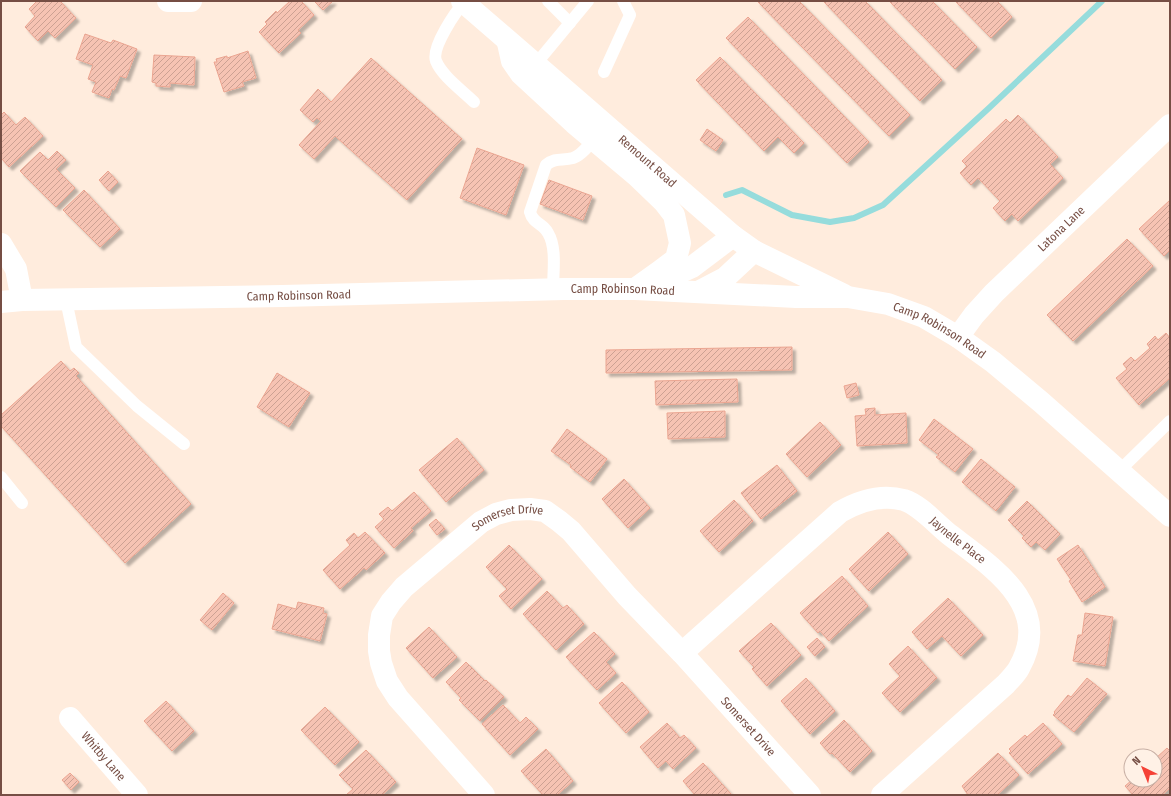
<svg xmlns="http://www.w3.org/2000/svg" width="1171" height="796" viewBox="0 0 1171 796" font-family="'Fira Sans Condensed',sans-serif">
<style>
.lines{fill:none;stroke-linecap:round;stroke-linejoin:round}
.stream{stroke:#96dcdc;stroke-width:6}
.building{fill:url(#building-hatch);stroke:#eba591;filter:url(#shadow)}
.lane{stroke:#fff;stroke-width:12}
.street{stroke:#fff;stroke-width:22}
.secondary{stroke:#fff;stroke-width:22}
.labels{text-anchor:middle;dominant-baseline:central;stroke-width:3;stroke-linejoin:round;paint-order:stroke}
.street-label{font-size:12px;fill:#764e44;stroke:#fff1e6}
</style>
<defs>
<pattern id="building-hatch" width="6" height="6" patternUnits="userSpaceOnUse"><rect width="6" height="6" fill="#f6c3b3"/><path d="M-1 1l2-2M0 6l6-6M5 7l2-2" fill="none" stroke="#cca193"/></pattern>
<filter id="shadow"><feDropShadow dx="3.5" dy="3.5" stdDeviation="1" flood-color="#0004"/></filter>
</defs>
<rect width="100%" height="100%" fill="#ffecdd"/>
<g class="lines">
<!-- stream -->
<polyline class="stream" points="726,195 742,190 792,215 830,222 854,218 883,205 989,108 1102,1"/>
</g>
<!-- building -->
<g class="building">
<polygon points="37,1 60,1 76,18 55,38 48,31 38,41 25,27 35,16 29,9"/>
<polygon points="290,1 301,1 314,15 298,30 301,33 279,53 259,32 267,24 265,22 276,11 277,13"/>
<polygon points="314,1 333,1 323,10"/>
<polygon points="757,1 799,1 910,115 889,136"/>
<polygon points="823,1 865,1 942,80 920,101"/>
<polygon points="889,1 932,1 977,47 955,69"/>
<polygon points="955,1 997,1 1012,17 991,38"/>
<polygon points="748,17 869,142 847,163 726,38"/>
<polygon points="85,34 111,43 113,40 137,49 126,78 120,76 114,90 112,89 109,98 92,92 96,82 88,79 93,65 76,59"/>
<polygon points="248,51 256,78 242,82 244,86 224,92 214,62 217,62 216,59 227,56 227,58"/>
<polygon points="154,55 195,57 194,85 170,83 170,87 156,86 156,83 152,82"/>
<polygon points="720,57 804,143 794,153 778,137 764,151 696,80"/>
<polygon points="371,58 462,139 407,200 335,136 314,159 299,145 321,121 317,118 313,122 300,110 318,89 331,102"/>
<polygon points="4,112 16,125 25,117 43,136 9,167 1,158 1,115"/>
<polygon points="1018,115 1058,157 1050,164 1063,178 1018,221 1012,214 1005,221 993,208 1000,201 978,178 971,185 960,173 967,166 962,161 1006,119 1010,123"/>
<polygon points="707,129 723,140 716,151 700,140"/>
<polygon points="477,148 524,165 506,215 460,198"/>
<polygon points="57,151 66,160 56,169 75,188 56,207 20,171 40,152 48,160"/>
<polygon points="108,171 118,182 109,191 99,180"/>
<polygon points="549,180 592,196 583,220 540,204"/>
<polygon points="84,190 120,229 100,247 63,210"/>
<polygon points="1170,200 1170,250 1164,256 1139,229"/>
<polygon points="1127,239 1153,266 1073,341 1047,315"/>
<polygon points="1166,333 1170,338 1170,378 1139,405 1116,378 1127,369 1123,364 1131,357 1135,361 1150,348 1147,344 1155,336 1158,340"/>
<polygon points="792,347 792,370 606,373 606,350"/>
<polygon points="61,361 70,371 74,368 79,373 76,376 191,504 125,563 1,426 1,415"/>
<polygon points="277,373 310,393 289,427 257,407"/>
<polygon points="737,379 738,402 656,405 655,381"/>
<polygon points="856,383 859,395 847,398 844,386"/>
<polygon points="875,408 875,415 906,413 907,443 857,446 855,416 866,415 865,409"/>
<polygon points="725,411 725,437 668,439 667,413"/>
<polygon points="934,419 973,449 955,472 936,457 939,455 919,440"/>
<polygon points="820,422 841,445 807,477 786,454"/>
<polygon points="567,429 607,459 590,482 570,467 571,465 551,451"/>
<polygon points="457,438 484,470 446,502 419,470"/>
<polygon points="981,459 1015,487 996,511 962,482"/>
<polygon points="777,465 797,491 761,519 741,493"/>
<polygon points="624,479 650,508 628,528 602,499"/>
<polygon points="414,492 431,511 411,528 413,531 394,548 375,527 384,519 379,514 388,507 392,511"/>
<polygon points="734,500 753,521 719,552 700,531"/>
<polygon points="1027,501 1060,534 1045,550 1036,542 1031,547 1022,538 1024,536 1008,520"/>
<polygon points="436,519 445,529 437,535 429,525"/>
<polygon points="365,532 385,553 366,570 364,568 340,589 323,570 350,545 346,540 354,533 358,538"/>
<polygon points="888,532 908,554 869,591 849,569"/>
<polygon points="509,545 542,579 511,609 499,596 507,589 486,567"/>
<polygon points="1078,545 1105,587 1082,602 1069,581 1071,580 1057,559"/>
<polygon points="842,576 868,606 829,641 820,631 818,633 800,613"/>
<polygon points="547,591 563,608 567,605 584,624 556,650 523,614"/>
<polygon points="223,593 234,603 212,630 200,620"/>
<polygon points="948,598 983,635 961,656 942,636 927,649 912,632"/>
<polygon points="298,602 324,608 323,613 327,614 320,641 272,629 278,604 296,609"/>
<polygon points="1085,613 1113,617 1105,666 1073,661 1078,635 1082,635"/>
<polygon points="771,623 801,655 767,686 752,669 754,667 739,651"/>
<polygon points="429,627 457,657 433,678 406,648"/>
<polygon points="594,632 615,654 606,662 616,673 597,690 566,657"/>
<polygon points="817,638 825,647 815,656 807,647"/>
<polygon points="908,646 937,678 900,712 882,693 900,676 889,664"/>
<polygon points="466,662 485,681 486,680 504,697 480,721 459,700 461,698 446,682"/>
<polygon points="806,678 835,711 810,734 781,701"/>
<polygon points="1087,678 1107,694 1074,732 1053,715 1055,713 1054,712 1068,695 1071,697"/>
<polygon points="622,682 649,712 626,733 599,703"/>
<polygon points="166,701 194,731 172,751 144,721"/>
<polygon points="503,705 520,723 526,717 538,729 510,755 482,724"/>
<polygon points="325,707 359,742 335,765 301,730"/>
<polygon points="844,720 872,751 850,772 832,753 830,754 820,743"/>
<polygon points="667,723 680,738 684,735 696,748 673,769 666,761 658,768 640,747"/>
<polygon points="1043,723 1062,744 1028,774 1009,753 1011,751 1009,749 1025,735 1027,737"/>
<polygon points="1167,748 1170,751 1170,788 1162,795 1133,795 1125,786 1132,780 1155,780 1155,759"/>
<polygon points="546,749 573,781 557,795 543,795 521,771"/>
<polygon points="366,750 396,782 382,795 346,795 353,789 339,775"/>
<polygon points="998,753 1019,775 997,795 968,795 962,786"/>
<polygon points="703,763 732,795 695,795 683,781"/>
<polygon points="70,773 79,782 71,790 62,780"/>
</g>
<g class="lines">
<!-- lane -->
<g class="lane">
<path d="M466 1C456 10 431 48 436 61 442 76 463 91 474 102"/>
<polyline points="548,1 570,23"/>
<polyline points="535,65 588,1"/>
<polyline points="604,72 630,15 623,1"/>
<path d="M553 289C553 272 557 248 548 233 543 223 533 224 530 212L546 165C556 157 562 161 573 158 582 155 590 144 596 136"/>
<polyline points="66,300 76,347 137,406 184,444"/>
<polyline points="1119,471 1170,421"/>
<polyline points="1,477 22,503"/>
</g>
<!-- street -->
<g class="street">
<polyline points="168,1 191,1"/>
<polyline points="1,244 16,269 22,300"/>
<path id="s1" d="M958 337 974 315 994 293 1170 125"/>
<path id="s2" d="M682 653 840 512C859 501 882 494 904 500 920 505 936 524 950 535 992 567 1054 606 1019 668 1016 674 1010 679 1006 684L882 795"/>
<path id="s3" d="M70 718 137 795"/>
<path id="s4" d="M484 795 398 698 387 681 381 663 379 651V635L382 616 391 602 404 587 481 522 496 514 511 510 530 509 545 511 559 521 571 531 627 596 682 653 810 795"/>
</g>
<!-- secondary -->
<g class="secondary">
<path id="s5" d="M462 1 585 107 733 236 754 251 844 295"/>
<polyline points="508,43 512,61 521,74 574,123 637,176 664,202 674,215 680,243 676,259 660,271 635,289"/>
<polyline points="659,282 692,267 733,236"/>
<polyline points="700,291 725,278 754,251"/>
<path id="s6" d="M1 302 22 300 282 296 564 289H635L796 297H848L888 304 924 317 958 337 993 362 1041 402 1170 516"/>
</g>
</g>
<g class="labels">
<!-- street labels -->
<g class="street-label">
<text stroke="none"><textPath href="#s5" startOffset="245">Remount Road</textPath></text>
<text stroke="none"><textPath href="#s1" startOffset="150">Latona Lane</textPath></text>
<text stroke="none"><textPath href="#s6" startOffset="622">Camp Robinson Road</textPath></text>
<text stroke="none"><textPath href="#s6" startOffset="298">Camp Robinson Road</textPath></text>
<text stroke="none"><textPath href="#s6" startOffset="946">Camp Robinson Road</textPath></text>
<text stroke="none"><textPath href="#s4" startOffset="381">Somerset Drive</textPath></text>
<text stroke="none"><textPath href="#s2" startOffset="346">Jaynelle Place</textPath></text>
<text stroke="none"><textPath href="#s4" startOffset="717">Somerset Drive</textPath></text>
<text stroke="none"><textPath href="#s3" startOffset="51">Whitby Lane</textPath></text>
</g>
</g>
<!-- border -->
<rect width="1171" height="796" fill="none" stroke="#764e44" stroke-width="4"/>
<!-- north arrow -->
<g transform="translate(1143 768) rotate(317)"><circle r="19" fill="#fff1e6" stroke="#c8b0a5"/>
<path d="M0-3L7 15L0 10L-7 15Z" fill="#f54136"/>
<text y="-6" font-size="11" font-weight="bold" text-anchor="middle" fill="#764e44">N</text>
</g>
</svg>
